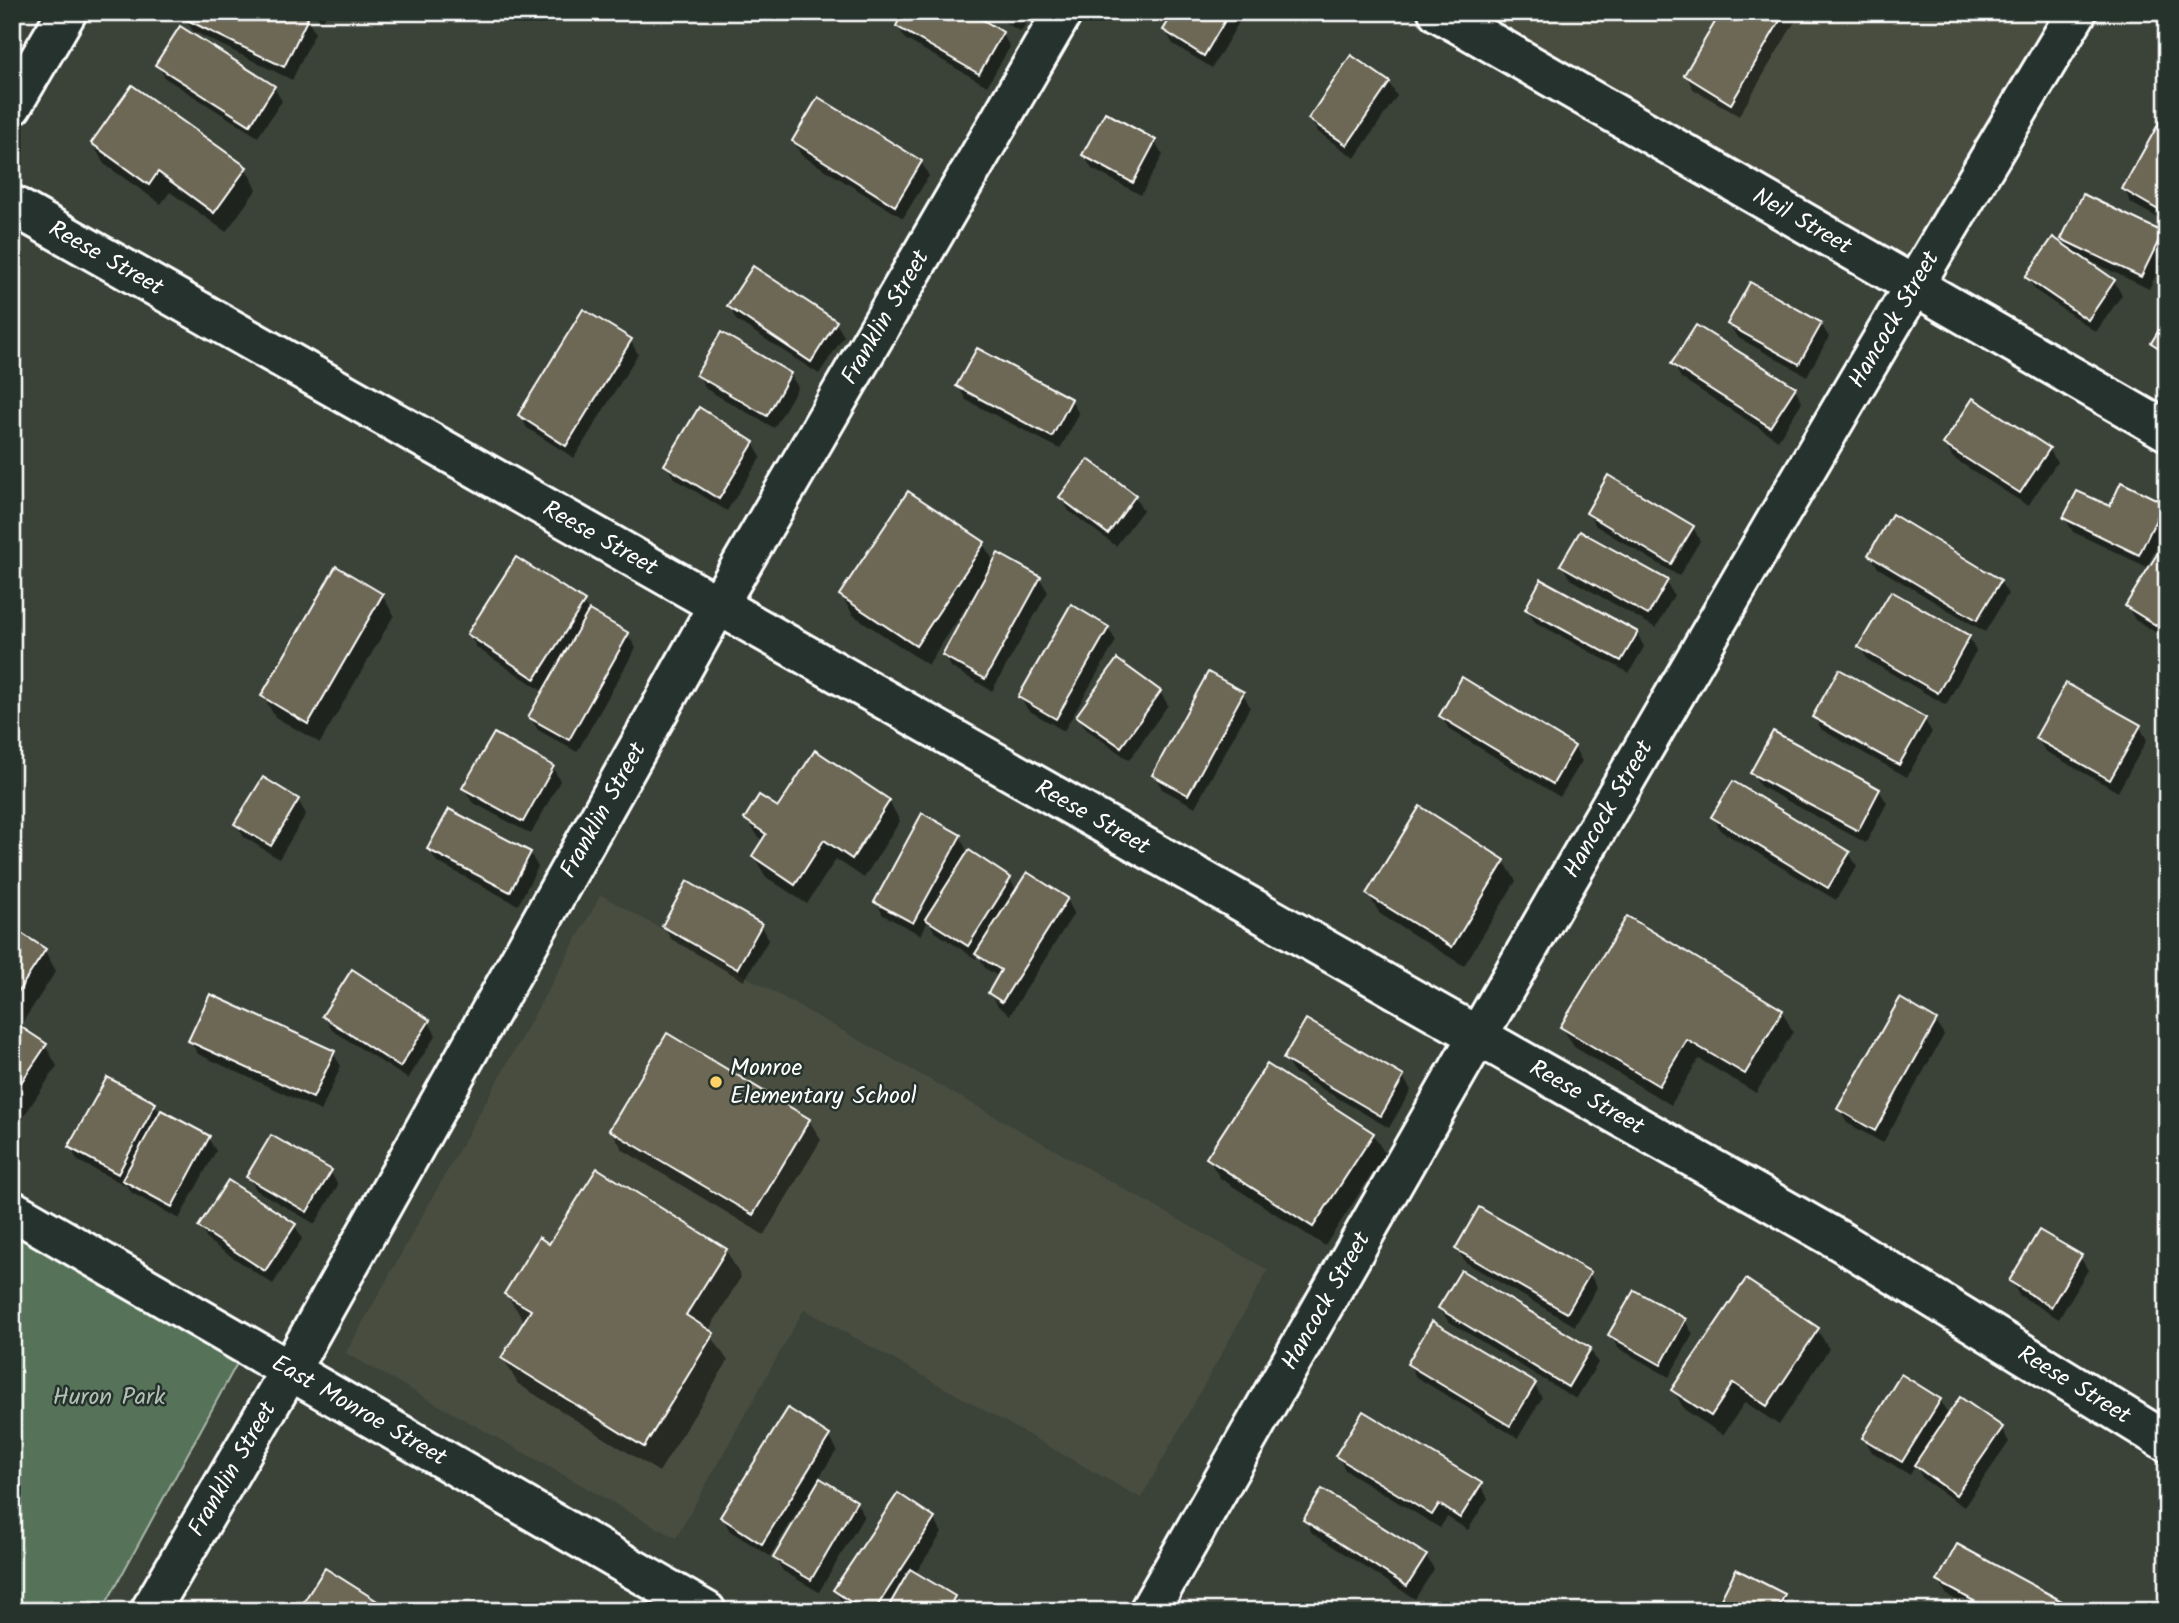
<svg xmlns="http://www.w3.org/2000/svg" width="2179" height="1623" viewBox="0 0 2179 1623" font-family="Kalam,sans-serif">
<style>
.built{fill:#4a4e41}
.green{fill:#57735a;stroke:#abb9ac;stroke-width:2}
.shadow{fill:#0007}
.building{fill:#6d6855;stroke:#fff;stroke-width:2}
.lines{fill:none;stroke-linecap:round;stroke-linejoin:round}
.minor-casing{stroke:#fff;stroke-width:44}
.major-casing{stroke:#fff;stroke-width:44}
.minor{stroke:#26332d;stroke-width:38}
.major{stroke:#26332d;stroke-width:38}
.poi-dot{fill:#ffd166;stroke:#26332d;stroke-width:2.5}
.labels{text-anchor:middle;dominant-baseline:central;stroke-width:5;stroke-linejoin:round;paint-order:stroke}
.street-label{font-size:24px;fill:#fff;stroke:#26332d}
.poi-label{font-size:24px;fill:#fff;stroke:#26332d;text-anchor:start}
.park-label{font-size:24px;fill:#b3c0b5;stroke:#26332d}
</style>
<rect width="100%" height="100%" fill="#3b4339"/>
<filter id="ink" filterUnits="userSpaceOnUse"><feTurbulence type="fractalNoise" baseFrequency=".0143" numOctaves="2"/><feDisplacementMap in="SourceGraphic" scale="14" xChannelSelector="R" yChannelSelector="G"/><feConvolveMatrix kernelMatrix="1 2 1 2 8 2 1 2 1" color-interpolation-filters="sRGB"/></filter>
<g filter="url(#ink)">
<!-- built -->
<g class="built">
<polygon points="1438,12 2077,12 1914,284"/>
<polygon points="601,895 1268,1270 1141,1498 804,1309 676,1538 346,1353"/>
</g>
<!-- green -->
<polygon class="green" points="12,1232 240,1358 102,1611 12,1611"/>
<!-- shadow -->
<g class="shadow">
<polygon points="308,12 327,12 323,21"/>
<polygon points="987,12 1032,12 1021,32"/>
<polygon points="1176,12 1245,12 1212,68 1173,44 1165,30"/>
<polygon points="1723,12 1800,13 1739,116 1693,89 1686,75"/>
<polygon points="185,18 307,19 315,33 292,80 193,31"/>
<polygon points="898,26 1002,33 1010,47 987,86 905,39"/>
<polygon points="158,65 274,87 282,101 258,137 165,78"/>
<polygon points="1389,83 1397,96 1355,158 1318,132 1310,119"/>
<polygon points="2167,115 2167,223 2131,203 2124,189"/>
<polygon points="794,141 921,162 929,176 903,218 801,155"/>
<polygon points="1155,142 1163,155 1141,195 1092,169 1084,155"/>
<polygon points="93,144 246,169 257,189 226,232 170,192 161,204 104,164"/>
<polygon points="2162,234 2167,242 2167,253 2149,289 2084,258 2114,281 2122,295 2096,332 2035,290 2027,277 2071,252 2063,239"/>
<polygon points="753,268 836,323 844,336 819,374 736,320 729,306"/>
<polygon points="2167,320 2167,360 2153,343"/>
<polygon points="1729,324 1821,324 1829,337 1807,376 1737,337"/>
<polygon points="630,340 638,354 574,458 527,428 520,415"/>
<polygon points="1674,364 1795,388 1802,402 1778,440 1681,378"/>
<polygon points="790,374 798,387 774,428 706,389 698,375"/>
<polygon points="958,386 1071,400 1079,414 1060,449 966,400"/>
<polygon points="753,443 761,457 727,511 674,478 666,465"/>
<polygon points="1945,444 2049,449 2057,462 2028,506 1953,458"/>
<polygon points="1088,462 1135,497 1143,510 1116,546 1069,511 1061,497"/>
<polygon points="2163,504 2167,511 2167,526 2147,567 2073,532 2065,518 2110,509"/>
<polygon points="1588,513 1693,527 1700,541 1679,576 1596,526"/>
<polygon points="2167,541 2167,639 2135,620 2127,606"/>
<polygon points="983,544 995,563 1040,579 1048,592 992,691 952,668 944,655 973,602 970,601 928,665 853,615 841,595"/>
<polygon points="1870,555 2000,581 2008,594 1985,632 1878,568"/>
<polygon points="1562,565 1666,582 1674,595 1656,628 1570,579"/>
<polygon points="382,595 394,615 320,743 275,717 263,696"/>
<polygon points="583,602 589,613 628,635 636,648 577,752 538,730 530,717 544,692 477,648 469,634"/>
<polygon points="1527,609 1637,633 1644,647 1629,673 1535,622"/>
<polygon points="1108,628 1116,641 1064,731 1028,710 1020,697"/>
<polygon points="1969,637 1976,651 1946,705 1868,660 1860,647"/>
<polygon points="1160,692 1168,705 1129,760 1086,729 1078,716"/>
<polygon points="1243,693 1250,707 1195,807 1162,789 1154,775"/>
<polygon points="1441,716 1574,747 1582,761 1560,797 1449,729"/>
<polygon points="1814,717 1924,719 1932,732 1907,777 1822,730"/>
<polygon points="2140,727 2147,740 2118,792 2045,751 2037,738"/>
<polygon points="553,767 560,781 531,834 472,802 464,788"/>
<polygon points="1752,773 1879,790 1887,803 1866,843 1760,786"/>
<polygon points="298,800 306,814 279,859 244,837 236,824"/>
<polygon points="889,801 900,821 864,878 836,859 807,904 766,877 754,857 763,843 746,819 778,810"/>
<polygon points="1713,817 1849,853 1857,866 1836,900 1721,831"/>
<polygon points="960,836 967,851 1010,879 1017,892 1067,899 1074,913 1010,1015 998,1006 990,993 999,977 985,968 978,955 976,959 935,932 928,921 921,935 883,915 876,901"/>
<polygon points="429,849 530,853 538,867 518,905 437,862"/>
<polygon points="1504,861 1516,881 1464,966 1380,914 1368,894"/>
<polygon points="761,925 769,939 744,981 671,939 664,926"/>
<polygon points="12,929 45,951 56,971 19,1028 45,1045 57,1066 14,1131"/>
<polygon points="1782,1011 1793,1032 1756,1093 1699,1059 1671,1105 1574,1047 1562,1027"/>
<polygon points="324,1016 428,1021 436,1035 408,1079 332,1030"/>
<polygon points="1936,1021 1944,1035 1883,1143 1847,1123 1839,1109"/>
<polygon points="190,1041 333,1053 341,1066 321,1111 198,1054"/>
<polygon points="1285,1059 1403,1077 1411,1090 1389,1128 1293,1072"/>
<polygon points="155,1104 160,1114 208,1138 216,1151 179,1219 132,1193 127,1186 78,1161 70,1147"/>
<polygon points="809,1120 821,1140 764,1235 623,1150 611,1130"/>
<polygon points="1373,1134 1385,1154 1325,1246 1220,1178 1208,1158"/>
<polygon points="330,1171 338,1185 315,1224 256,1190 249,1177"/>
<polygon points="295,1225 302,1239 273,1284 208,1241 200,1227"/>
<polygon points="550,1246 726,1250 741,1277 708,1331 728,1361 659,1472 518,1384 503,1358 525,1322 506,1294"/>
<polygon points="1457,1248 1589,1273 1597,1287 1575,1326 1465,1262"/>
<polygon points="2080,1257 2088,1270 2059,1319 2019,1295 2011,1281"/>
<polygon points="1634,1292 1685,1321 1693,1334 1669,1377 1618,1348 1610,1335"/>
<polygon points="1440,1308 1590,1349 1598,1363 1576,1399 1448,1321"/>
<polygon points="1817,1329 1829,1349 1779,1425 1745,1402 1723,1435 1685,1410 1673,1390"/>
<polygon points="1409,1364 1534,1384 1542,1398 1518,1438 1416,1377"/>
<polygon points="1940,1400 1949,1416 2001,1428 2009,1442 1964,1507 1923,1479 1916,1465 1910,1475 1872,1452 1864,1438"/>
<polygon points="829,1436 837,1450 818,1479 856,1502 864,1516 819,1592 783,1571 775,1558 809,1500 806,1498 770,1556 730,1531 722,1517"/>
<polygon points="1338,1456 1480,1485 1488,1498 1468,1530 1447,1517 1440,1528 1345,1470"/>
<polygon points="898,1495 934,1519 942,1533 915,1574 954,1598 962,1611 853,1611 843,1604 835,1590"/>
<polygon points="1305,1520 1426,1556 1434,1569 1415,1599 1312,1533"/>
<polygon points="1939,1581 2076,1611 1977,1611 1947,1595"/>
<polygon points="1784,1595 1791,1611 1717,1611"/>
</g>
<!-- building -->
<g class="building">
<polygon points="186,12 297,12 308,18 284,67 183,18"/>
<polygon points="903,12 970,12 1003,32 979,74 896,26"/>
<polygon points="1174,12 1230,12 1204,56 1163,30"/>
<polygon points="1721,12 1785,12 1731,104 1684,75"/>
<polygon points="180,26 275,86 250,125 155,65"/>
<polygon points="1351,55 1390,82 1347,145 1308,119"/>
<polygon points="132,85 247,167 214,213 158,172 149,185 91,143"/>
<polygon points="818,97 922,161 895,206 792,141"/>
<polygon points="1105,112 1156,140 1133,183 1082,155"/>
<polygon points="2165,112 2167,113 2167,215 2122,189"/>
<polygon points="2083,194 2163,232 2141,277 2061,239"/>
<polygon points="2053,237 2115,280 2088,320 2025,277"/>
<polygon points="753,266 837,321 811,362 727,306"/>
<polygon points="1750,282 1822,323 1799,364 1727,324"/>
<polygon points="583,309 632,339 566,446 518,415"/>
<polygon points="2167,317 2167,353 2151,343"/>
<polygon points="1696,325 1796,387 1770,427 1671,364"/>
<polygon points="721,332 791,373 767,416 696,375"/>
<polygon points="977,348 1072,399 1052,437 956,386"/>
<polygon points="1973,398 2050,448 2020,493 1943,444"/>
<polygon points="699,407 754,442 719,499 664,465"/>
<polygon points="1088,459 1136,495 1108,534 1059,497"/>
<polygon points="1608,475 1694,526 1671,564 1586,513"/>
<polygon points="2121,482 2164,503 2139,555 2063,518 2077,491 2110,506"/>
<polygon points="908,491 985,542 916,646 839,595"/>
<polygon points="1892,514 2001,580 1977,620 1868,555"/>
<polygon points="1580,531 1668,580 1648,615 1560,565"/>
<polygon points="2167,538 2167,632 2125,606"/>
<polygon points="998,553 1041,577 985,679 942,655"/>
<polygon points="516,557 585,601 535,679 467,634"/>
<polygon points="336,566 383,594 308,724 261,696"/>
<polygon points="1541,579 1638,632 1621,661 1525,609"/>
<polygon points="1891,591 1970,636 1938,693 1858,647"/>
<polygon points="1071,604 1109,627 1056,719 1018,697"/>
<polygon points="589,610 629,633 569,740 528,717"/>
<polygon points="1117,659 1161,691 1121,747 1076,716"/>
<polygon points="1839,669 1926,718 1899,765 1812,717"/>
<polygon points="1208,672 1244,692 1188,795 1152,775"/>
<polygon points="1462,677 1575,746 1553,784 1439,716"/>
<polygon points="2066,683 2141,725 2110,780 2035,738"/>
<polygon points="1773,731 1880,789 1858,831 1750,773"/>
<polygon points="494,733 554,766 523,822 462,788"/>
<polygon points="815,750 890,800 852,859 824,840 795,885 752,856 766,834 744,819 759,795 778,807"/>
<polygon points="263,777 299,799 271,846 234,824"/>
<polygon points="1733,781 1850,852 1828,888 1711,817"/>
<polygon points="1420,806 1505,860 1452,947 1366,894"/>
<polygon points="449,809 531,852 510,892 427,849"/>
<polygon points="922,813 961,835 913,923 874,902"/>
<polygon points="969,850 1011,878 968,946 925,919"/>
<polygon points="1027,872 1068,898 1002,1002 988,993 1001,970 975,954"/>
<polygon points="687,881 762,924 737,969 662,926"/>
<polygon points="1627,916 1783,1010 1745,1074 1687,1040 1659,1086 1560,1027"/>
<polygon points="12,927 46,949 12,1001"/>
<polygon points="352,969 430,1020 400,1067 322,1016"/>
<polygon points="210,994 335,1051 313,1098 188,1041"/>
<polygon points="1900,998 1937,1020 1875,1131 1837,1109"/>
<polygon points="1306,1019 1404,1076 1381,1116 1283,1059"/>
<polygon points="12,1021 47,1044 12,1096"/>
<polygon points="667,1033 810,1119 753,1215 609,1130"/>
<polygon points="1267,1064 1374,1133 1313,1227 1206,1158"/>
<polygon points="107,1077 156,1103 118,1174 68,1147"/>
<polygon points="161,1110 210,1136 172,1207 122,1180"/>
<polygon points="271,1135 332,1170 307,1212 246,1177"/>
<polygon points="597,1168 727,1249 686,1315 714,1333 644,1447 501,1358 531,1310 504,1294 539,1237 549,1244"/>
<polygon points="228,1180 296,1224 265,1271 198,1227"/>
<polygon points="1479,1207 1591,1272 1567,1313 1455,1249"/>
<polygon points="2039,1230 2082,1255 2051,1307 2009,1281"/>
<polygon points="1461,1270 1591,1348 1568,1387 1438,1308"/>
<polygon points="1746,1279 1819,1328 1767,1406 1733,1383 1711,1416 1671,1390"/>
<polygon points="1634,1290 1686,1319 1661,1365 1608,1335"/>
<polygon points="1432,1321 1536,1383 1510,1426 1407,1364"/>
<polygon points="1901,1374 1941,1399 1902,1462 1862,1438"/>
<polygon points="1960,1397 2003,1427 1956,1495 1914,1465"/>
<polygon points="788,1408 830,1435 762,1544 720,1517"/>
<polygon points="1363,1411 1482,1483 1460,1518 1439,1504 1432,1515 1335,1456"/>
<polygon points="820,1478 857,1501 811,1580 773,1558"/>
<polygon points="1322,1489 1427,1555 1407,1586 1303,1520"/>
<polygon points="898,1493 935,1518 874,1611 864,1611 833,1590"/>
<polygon points="1957,1544 2080,1611 1992,1611 1937,1581"/>
<polygon points="325,1568 393,1611 298,1611"/>
<polygon points="910,1569 955,1596 947,1611 886,1611"/>
<polygon points="1736,1569 1785,1594 1777,1611 1715,1611"/>
</g>
<g class="lines">
<!-- minor casing -->
<g class="minor-casing">
<g id="minor">
<path id="s1" d="M1438 12 2167 431"/>
<path id="s2" d="M12 205 1840 1241 2167 1442"/>
<path id="s3" d="M150 1611 290 1370 718 605 1063 12"/>
<path id="s4" d="M1149 1611C1454 1076 1760 540 2077 12"/>
</g>
</g>
<!-- major casing -->
<g class="major-casing">
<g id="major">
<polyline points="12,106 67,12"/>
<path id="s5" d="M12 1210 706 1611"/>
</g>
</g>
<!-- minor -->
<use href="#minor" class="minor"/>
<!-- major -->
<use href="#major" class="major"/>
</g>
</g>
<!-- markers -->
<circle class="poi-dot" cx="716" cy="1082" r="7"/>
<g class="labels">
<!-- street labels -->
<g class="street-label">
<text stroke="none"><textPath href="#s1" startOffset="420">Neil Street</textPath></text>
<text stroke="none"><textPath href="#s2" startOffset="108">Reese Street</textPath></text>
<text stroke="none"><textPath href="#s3" startOffset="1488">Franklin Street</textPath></text>
<text stroke="none"><textPath href="#s4" startOffset="1491">Hancock Street</textPath></text>
<text stroke="none"><textPath href="#s2" startOffset="676">Reese Street</textPath></text>
<text stroke="none"><textPath href="#s4" startOffset="924">Hancock Street</textPath></text>
<text stroke="none"><textPath href="#s3" startOffset="920">Franklin Street</textPath></text>
<text stroke="none"><textPath href="#s2" startOffset="1242">Reese Street</textPath></text>
<text stroke="none"><textPath href="#s2" startOffset="1810">Reese Street</textPath></text>
<text stroke="none"><textPath href="#s4" startOffset="357">Hancock Street</textPath></text>
<text stroke="none"><textPath href="#s2" startOffset="2376">Reese Street</textPath></text>
<text stroke="none"><textPath href="#s5" startOffset="401">East Monroe Street</textPath></text>
<text stroke="none"><textPath href="#s3" startOffset="164">Franklin Street</textPath></text>
</g>
<!-- poi labels -->
<g class="poi-label">
<text x="730" y="1068">Monroe<tspan x="730" dy="28">Elementary School</tspan></text>
</g>
<!-- park labels -->
<g class="park-label">
<text x="109" y="1397">Huron Park</text>
</g>
</g>
<!-- margin -->
<rect width="2179" height="1623" fill="none" stroke="#26332d" stroke-width="42"/>
<rect x="21" y="21" width="2137" height="1581" fill="none" stroke="#fff" stroke-width="2.5" filter="url(#ink)"/>
</svg>
